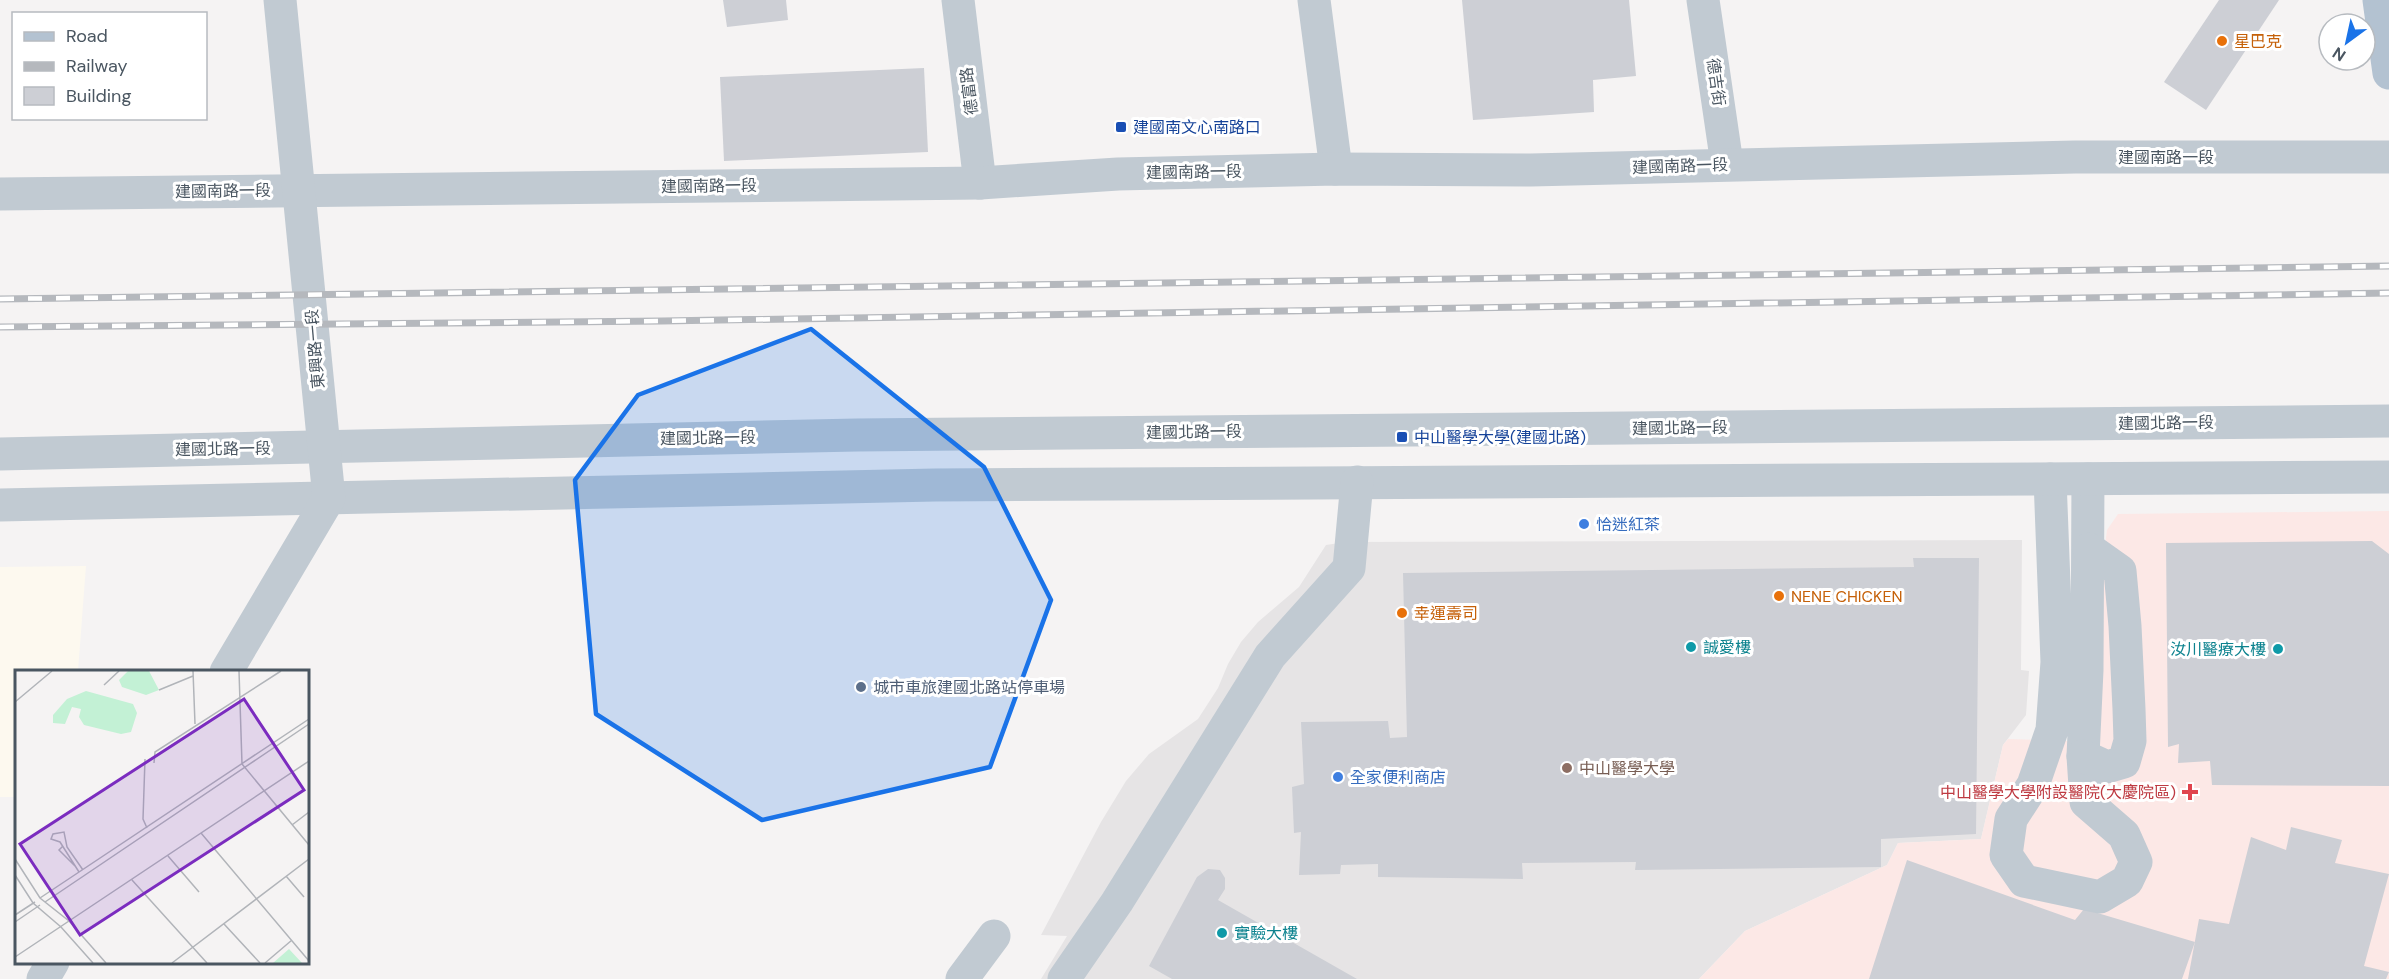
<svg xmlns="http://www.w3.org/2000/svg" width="2389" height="979" viewBox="0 0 2389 979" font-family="'DM Sans','Noto Sans TC',sans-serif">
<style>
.commercial{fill:#fdf9ef}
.education{fill:#e6e4e5}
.medical{fill:#fce8e6}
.building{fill:#cdcfd5}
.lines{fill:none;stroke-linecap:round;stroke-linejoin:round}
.minor{stroke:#c1cad2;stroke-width:33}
.major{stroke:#b3c2d1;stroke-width:33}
.rail-casing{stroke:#b5b8bd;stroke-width:7}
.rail{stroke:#fff;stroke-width:4.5;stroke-dasharray:14;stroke-linecap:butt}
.marked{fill:#1a73e8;fill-opacity:0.2;stroke:#1a73e8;stroke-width:4.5;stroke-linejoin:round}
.food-dot{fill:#e8710a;stroke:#fff;stroke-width:2}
.transit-dot{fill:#1a4fb4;stroke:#fff;stroke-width:2}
.shop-dot{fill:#3f7fe0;stroke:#fff;stroke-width:2}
.culture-dot{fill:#0f9aa8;stroke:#fff;stroke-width:2}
.service-dot{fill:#5c6f8a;stroke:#fff;stroke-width:2}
.education-dot{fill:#8d6e63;stroke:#fff;stroke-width:2}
.health-dot{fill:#e0444e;stroke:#fff;stroke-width:2}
.labels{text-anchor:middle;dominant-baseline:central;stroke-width:6;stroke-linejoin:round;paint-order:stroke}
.food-label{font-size:16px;fill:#c56008;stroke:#fff;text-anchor:start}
.street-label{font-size:16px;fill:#4a5661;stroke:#fff}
.transit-label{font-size:16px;fill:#164399;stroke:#fff;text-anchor:start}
.shop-label{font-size:16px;fill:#366cbe;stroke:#fff;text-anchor:start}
.culture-label{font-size:16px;fill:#0d838f;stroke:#fff;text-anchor:start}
.service-label{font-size:16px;fill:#4e5e75;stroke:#fff;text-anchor:start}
.education-label{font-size:16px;fill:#785e54;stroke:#fff;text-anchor:start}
.health-label{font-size:16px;fill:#be3a42;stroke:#fff;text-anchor:end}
.inset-road{fill:none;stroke:#b1b4b9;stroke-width:1.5}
.view{fill:#7b2cbf;fill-opacity:0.15;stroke:#7b2cbf;stroke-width:3}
.inset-edge{fill:none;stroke:#4a5661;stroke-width:3}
</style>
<rect width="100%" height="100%" fill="#f5f3f3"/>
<!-- commercial -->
<polygon class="commercial" points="86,566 78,671 16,672 16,797 0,797 0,567"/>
<!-- education -->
<polygon class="education" points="2022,540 2021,670 2029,671 2026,715 2003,745 1981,839 1898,843 1887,865 1745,931 1699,979 1041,979 1067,936 1041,935 1101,822 1126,781 1149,754 1198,719 1218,688 1228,664 1241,642 1258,622 1299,587 1326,545 1346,542"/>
<!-- medical -->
<polygon class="medical" points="2389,511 2389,979 1699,979 1745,931 1887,865 1898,843 1981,839 2003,745 2008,739 2100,742 2097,608 2107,530 2118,514"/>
<!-- building -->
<g class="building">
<polygon points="723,0 786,0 788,20 727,27"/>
<polygon points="1462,0 1629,0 1636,76 1593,80 1594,112 1473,120"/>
<polygon points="2219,0 2279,0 2206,110 2164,82"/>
<polygon points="924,68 928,152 724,161 720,77"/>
<polygon points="2372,541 2389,554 2389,786 2212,785 2210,761 2178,763 2179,744 2168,747 2166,543"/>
<polygon points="1913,558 1979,558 1976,834 1881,839 1881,867 1635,870 1636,862 1522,863 1523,879 1378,877 1378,864 1341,865 1340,874 1299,875 1301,832 1294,833 1292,787 1304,784 1301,722 1388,721 1390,738 1407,737 1403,573 1914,567"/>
<polygon points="2291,827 2342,840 2335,863 2389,874 2364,966 2389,972 2386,979 2188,979 2199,919 2229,924 2251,837 2286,850"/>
<polygon points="1907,860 2075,920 2084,909 2195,942 2182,979 1869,979"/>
<polygon points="1208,869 1220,870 1225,878 1225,889 1218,900 1357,979 1172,979 1149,966 1197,877"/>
</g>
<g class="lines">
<!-- minor -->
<g class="minor">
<polyline points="958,0 980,183"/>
<polyline points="1314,0 1336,169"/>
<polyline points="1703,0 1727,164"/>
<polyline points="0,194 980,183 1118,174 1336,169 1531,170 2075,157 2389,157"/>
<polyline points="0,454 857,435 2389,421"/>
<polyline points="2050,479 2057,662 2052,730 2033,785 2011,819 2006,855 2024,881 2100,897 2127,881 2136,862 2124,835 2086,802 2083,756 2087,670 2088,479"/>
<polyline points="0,505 935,485 2389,477"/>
<polyline points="226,672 329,498 280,0"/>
<polyline points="2083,756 2107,767 2124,762 2130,741 2129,709 2125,626 2120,571 2089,549"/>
<polyline points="43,979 53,962"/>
<polyline points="962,979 994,936"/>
<polyline points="1064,979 1117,902 1270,656 1349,568 1357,482"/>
</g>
<!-- major -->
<polyline class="major" points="2379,0 2389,73"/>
<!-- rail casing -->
<g class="rail-casing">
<g id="rail">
<polyline points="0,299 2389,266"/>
<polyline points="0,327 662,321 2389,293"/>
</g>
</g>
<!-- rail -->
<use href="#rail" class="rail"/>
</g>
<!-- marked area -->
<path class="marked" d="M811 329 984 467 1051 600 990 767 762 820 596 714 575 480 638 395Z"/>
<!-- markers -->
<g class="food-dot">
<circle cx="2222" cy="41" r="6"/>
<circle cx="1779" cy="596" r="6"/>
<circle cx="1402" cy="613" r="6"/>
</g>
<g class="transit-dot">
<rect x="1115" y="121" width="12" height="12" rx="3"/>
<rect x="1396" y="431" width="12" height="12" rx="3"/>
</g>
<g class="shop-dot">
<circle cx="1584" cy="524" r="6"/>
<circle cx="1338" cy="777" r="6"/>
</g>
<g class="culture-dot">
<circle cx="1691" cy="647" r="6"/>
<circle cx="2278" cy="649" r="6"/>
<circle cx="1222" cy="933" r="6"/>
</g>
<circle class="service-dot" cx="861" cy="687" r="6"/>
<circle class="education-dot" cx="1567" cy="768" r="6"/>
<path class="health-dot" d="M2187 783h6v6h6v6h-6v6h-6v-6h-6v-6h6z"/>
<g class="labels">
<!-- food labels -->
<g class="food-label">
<text x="2234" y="41">星巴克</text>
<text x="1791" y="596">NENE CHICKEN</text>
<text x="1414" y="613">幸運壽司</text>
</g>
<!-- street labels -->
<g class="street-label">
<text transform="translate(1716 82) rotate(82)">德吉街</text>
<text transform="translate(969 91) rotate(-97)">德富路</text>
<text x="2166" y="157">建國南路一段</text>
<text transform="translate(1680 166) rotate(-2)">建國南路一段</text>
<text transform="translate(1194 172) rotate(-1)">建國南路一段</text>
<text transform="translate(709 186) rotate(-1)">建國南路一段</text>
<text transform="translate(223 191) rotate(-1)">建國南路一段</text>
<text transform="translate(315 349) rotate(-95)">東興路一段</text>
<text transform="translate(2166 423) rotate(-1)">建國北路一段</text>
<text transform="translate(1680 428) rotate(-1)">建國北路一段</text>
<text transform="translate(1194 432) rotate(-1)">建國北路一段</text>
<text transform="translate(708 438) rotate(-1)">建國北路一段</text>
<text transform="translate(223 449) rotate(-1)">建國北路一段</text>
</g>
<!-- transit labels -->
<g class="transit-label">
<text x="1133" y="127">建國南文心南路口</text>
<text x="1414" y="437">中山醫學大學(建國北路)</text>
</g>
<!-- shop labels -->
<g class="shop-label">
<text x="1596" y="524">恰迷紅茶</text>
<text x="1350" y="777">全家便利商店</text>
</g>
<!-- culture labels -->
<g class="culture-label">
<text x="1703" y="647">誠愛樓</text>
<text x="2266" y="649" text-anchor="end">汝川醫療大樓</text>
<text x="1234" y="933">實驗大樓</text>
</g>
<!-- service labels -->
<g class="service-label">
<text x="873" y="687">城市車旅建國北路站停車場</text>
</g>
<!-- education labels -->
<g class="education-label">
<text x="1579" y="768">中山醫學大學</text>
</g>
<!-- health labels -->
<g class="health-label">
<text x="2176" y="792">中山醫學大學附設醫院(大慶院區)</text>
</g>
</g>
<!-- overview -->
<g transform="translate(15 670)">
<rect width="294" height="294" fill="#f5f3f3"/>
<path d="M113 1H134L144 20 131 25 107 17 104 10ZM71 21 118 34 122 43 116 62 106 64 69 55 64 47 66 39 57 37 50 54 38 53V45L52 29ZM274 279 287 293H258Z" fill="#c3f1d5"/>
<path class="inset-road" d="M178 1 180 54M224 1 227 94 294 175M89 15 104 1M144 20 178 6M0 32 37 1M130 89 128 149 132 158M139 93 140 82 266 1M277 155 294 142M186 163 294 291M48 176 44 180 60 196M153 186 184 222M0 189 25 228 54 251 91 293M64 202 45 172 36 169 38 164 49 162 52 177 68 200M0 205 18 233 46 257 78 293M271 206 289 227M117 210 192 293M25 228 294 49M30 232 294 54M0 245 20 232M0 252 25 235M209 254 245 293M0 287 294 91M157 293 294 189M250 293 277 270"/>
<path class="view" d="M229 29 289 120 65 265 5 174Z"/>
<rect width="294" height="294" class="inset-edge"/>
</g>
<!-- legend -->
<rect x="12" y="12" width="195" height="108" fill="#ffffff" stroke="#b7bbc0" stroke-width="1.5"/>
<rect x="24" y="32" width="30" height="9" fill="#b3c2d1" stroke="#b7bbc0" stroke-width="1.5"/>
<text x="66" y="42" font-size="18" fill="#4a5661">Road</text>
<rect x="24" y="62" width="30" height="9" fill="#b5b8bd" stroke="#b7bbc0" stroke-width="1.5"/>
<text x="66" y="72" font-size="18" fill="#4a5661">Railway</text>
<rect x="24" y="87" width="30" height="18" fill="#cdcfd5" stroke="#b7bbc0" stroke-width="1.5"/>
<text x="66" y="102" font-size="18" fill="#4a5661">Building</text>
<!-- north arrow -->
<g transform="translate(2347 42) rotate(213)"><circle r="28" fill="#ffffff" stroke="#b7bbc0" stroke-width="1.5"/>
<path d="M0-4.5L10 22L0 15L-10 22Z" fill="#1a73e8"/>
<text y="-9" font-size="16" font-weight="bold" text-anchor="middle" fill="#4a5661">N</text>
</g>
</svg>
